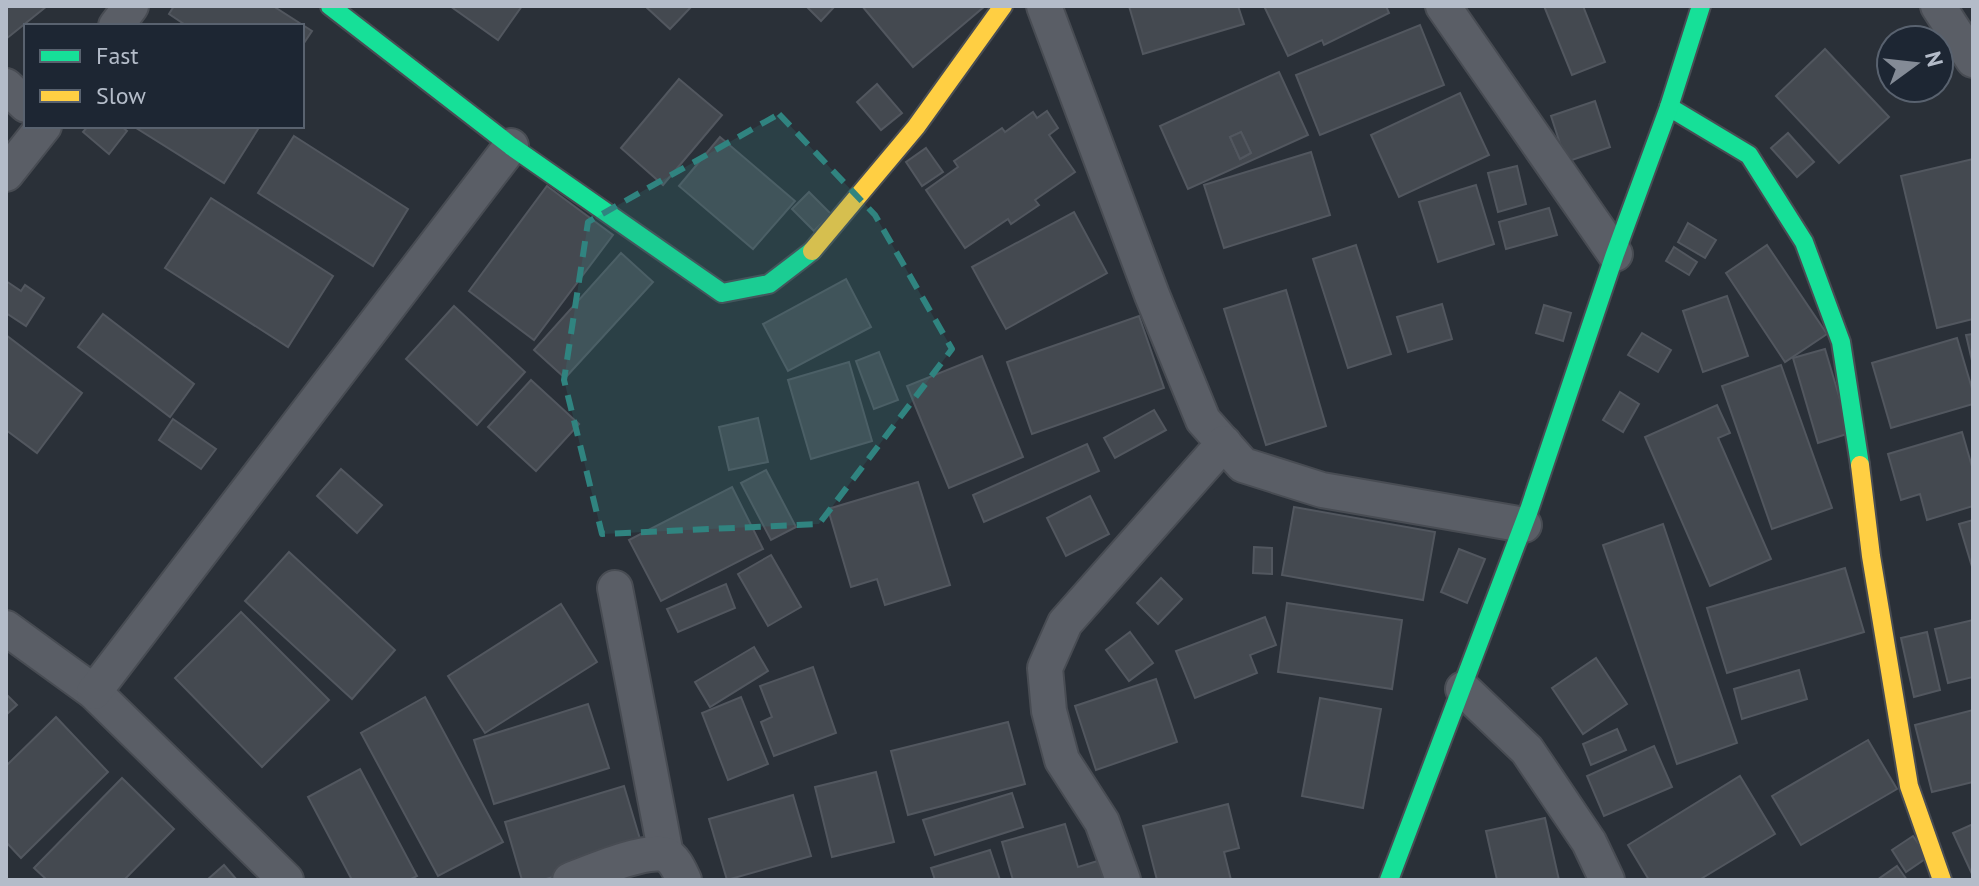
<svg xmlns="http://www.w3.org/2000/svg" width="1979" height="886" viewBox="0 0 1979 886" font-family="'PT Sans',sans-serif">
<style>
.building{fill:#444950;stroke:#52575f;stroke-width:2;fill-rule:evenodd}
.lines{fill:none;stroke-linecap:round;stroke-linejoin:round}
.street-casing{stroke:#484c53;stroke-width:38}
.fast-casing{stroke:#484c53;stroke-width:22}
.slow-casing{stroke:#484c53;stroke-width:22}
.street{stroke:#5a5e66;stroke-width:34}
.fast{stroke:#16e098;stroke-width:18}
.slow{stroke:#ffcf43;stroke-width:18}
.marked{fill:#308480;fill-opacity:0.2;stroke:#308480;stroke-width:6;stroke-dasharray:16 10;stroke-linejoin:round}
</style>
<rect width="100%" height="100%" fill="#2a3038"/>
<!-- building -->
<g class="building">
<polygon points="6,6 47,6 6,39"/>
<polygon points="174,6 273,6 312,31 302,46 302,26 187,26 169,14"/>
<polygon points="450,6 522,6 498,40"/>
<polygon points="645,6 692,6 670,29"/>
<polygon points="806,6 835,6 821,21"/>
<polygon points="862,6 985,6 913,67"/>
<polygon points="1129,6 1238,6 1244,24 1143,54"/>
<polygon points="1264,6 1386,6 1389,13 1324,45 1322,40 1288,56"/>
<polygon points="1544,6 1583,6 1605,62 1572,75"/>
<polygon points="1420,25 1444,85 1320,135 1296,75"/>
<polygon points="1825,49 1889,117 1839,163 1776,96"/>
<path d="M1279 72 1308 135 1188 189 1160 126ZM1241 132 1251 153 1240 159 1230 137Z"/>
<polygon points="679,79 722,115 663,185 621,148"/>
<polygon points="877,84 902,113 881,130 857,102"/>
<polygon points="1460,93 1489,155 1399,197 1371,135"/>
<polygon points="1595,101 1610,147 1566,162 1551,116"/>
<polygon points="1047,111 1058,128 1049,135 1075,172 1035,200 1039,205 1011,224 1008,219 965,248 926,190 958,167 954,161 1002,128 1005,132 1033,112 1037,118"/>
<polygon points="88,126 121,126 127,131 109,154 83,132"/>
<polygon points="133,126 260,126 224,183"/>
<polygon points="1241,132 1251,153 1240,159 1230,137"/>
<polygon points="1788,133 1814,162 1797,177 1771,148"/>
<polygon points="294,136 408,209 373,266 258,193"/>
<polygon points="720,137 795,201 753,249 679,186"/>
<polygon points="926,148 943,172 922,186 906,162"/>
<polygon points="1311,152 1330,215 1224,248 1204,185"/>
<polygon points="1973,159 1973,319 1937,328 1901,176"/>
<polygon points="1517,166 1526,204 1498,212 1488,173"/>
<polygon points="1476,185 1494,244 1438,262 1419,202"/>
<polygon points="547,186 613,235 534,340 469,291"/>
<polygon points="809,192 831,214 814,231 792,209"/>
<polygon points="211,198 333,276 288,347 165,268"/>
<polygon points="1549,208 1557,235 1506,249 1499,222"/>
<polygon points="1074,212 1107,273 1006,329 972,267"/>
<polygon points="1688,223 1716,240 1705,258 1678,242"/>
<polygon points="1356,245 1391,354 1348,368 1313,259"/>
<polygon points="1767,245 1827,334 1785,362 1726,273"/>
<polygon points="1674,247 1697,262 1689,275 1666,261"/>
<polygon points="621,253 653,282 565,378 534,350"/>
<polygon points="846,279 871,327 788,371 763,324"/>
<polygon points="6,281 21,291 25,285 44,298 26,326 6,313"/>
<polygon points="1286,290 1326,426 1266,445 1224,309"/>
<polygon points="1727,296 1748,356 1703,372 1683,311"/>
<polygon points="1442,304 1452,339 1408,352 1397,317"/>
<polygon points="1544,305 1571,313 1563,341 1536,333"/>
<polygon points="454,306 525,372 477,425 406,359"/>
<polygon points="103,314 194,384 170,417 78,347"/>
<polygon points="1139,316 1164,388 1032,434 1007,362"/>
<polygon points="1642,333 1671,350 1658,372 1628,355"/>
<polygon points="1973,334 1973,365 1966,335"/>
<polygon points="6,335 82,393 37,453 6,430"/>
<polygon points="1957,338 1973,392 1973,404 1891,428 1872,363"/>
<polygon points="1825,349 1850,433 1818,443 1793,358"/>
<polygon points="879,352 898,400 874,409 856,361"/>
<polygon points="982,356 1023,457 949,488 907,386"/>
<polygon points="849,362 872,441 811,459 788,380"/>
<polygon points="1781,365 1832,508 1772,529 1722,386"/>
<polygon points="531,380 579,424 536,471 488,427"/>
<polygon points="1620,392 1639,404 1623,432 1603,420"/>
<polygon points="1717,405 1730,433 1718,438 1771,559 1710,586 1645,437"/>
<polygon points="1154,410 1166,430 1115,458 1104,438"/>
<polygon points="758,418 768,462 729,470 719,427"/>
<polygon points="173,419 216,449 201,469 159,440"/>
<polygon points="1962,432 1973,470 1973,506 1927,520 1920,494 1901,500 1888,454"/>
<polygon points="1087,444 1099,471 984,522 973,495"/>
<polygon points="341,469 382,505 357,533 317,496"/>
<polygon points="766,470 796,527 771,540 741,483"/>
<polygon points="918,482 950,585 885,605 877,579 851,587 828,509"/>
<polygon points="732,487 763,549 661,601 629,540"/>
<polygon points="1090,496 1109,534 1066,556 1047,518"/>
<polygon points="1294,507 1435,532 1423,600 1282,575"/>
<polygon points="1973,520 1973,570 1959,524"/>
<polygon points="1663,524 1737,743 1677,764 1603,545"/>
<polygon points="1254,547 1272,548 1272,574 1253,573"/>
<polygon points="1459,549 1485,559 1467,603 1441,592"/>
<polygon points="289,552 395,650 352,699 245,601"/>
<polygon points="771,555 801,607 768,626 738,574"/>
<polygon points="1845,568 1864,632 1727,673 1707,608"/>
<polygon points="1161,578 1182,599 1158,624 1137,603"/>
<polygon points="726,584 735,608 678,632 667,609"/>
<polygon points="1287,603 1402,620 1392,689 1278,672"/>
<polygon points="561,604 597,662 485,733 448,676"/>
<polygon points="241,612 329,700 262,767 175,678"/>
<polygon points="1265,617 1276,645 1250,655 1257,673 1195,698 1176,651"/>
<polygon points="1973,620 1973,677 1948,683 1935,629"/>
<polygon points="1130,632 1153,663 1129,681 1106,650"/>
<polygon points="1927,632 1940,690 1914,697 1901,638"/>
<polygon points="754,647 768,671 710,707 695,682"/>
<polygon points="1596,658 1627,704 1583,734 1552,688"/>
<polygon points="813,667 836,733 774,756 761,722 772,717 760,686"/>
<polygon points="1799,670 1807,699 1742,719 1734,689"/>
<polygon points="1156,679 1177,742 1096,770 1075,706"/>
<polygon points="6,694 17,705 6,715"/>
<polygon points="425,697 503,842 438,876 361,733"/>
<polygon points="741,697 768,764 728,780 702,713"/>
<polygon points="1320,698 1381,709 1363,808 1302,796"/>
<polygon points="588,704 609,768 494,804 474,740"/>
<polygon points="1973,710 1973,782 1932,792 1915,725"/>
<polygon points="56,717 108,772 21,858 6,842 6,766"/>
<polygon points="1008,722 1025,784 908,815 891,751"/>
<polygon points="1617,729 1626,750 1591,765 1583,744"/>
<polygon points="1868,740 1897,789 1801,845 1772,796"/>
<polygon points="1654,746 1672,787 1604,816 1587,776"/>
<polygon points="360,769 417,876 409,880 352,880 308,797"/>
<polygon points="876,772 894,842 832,857 815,787"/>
<polygon points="1740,776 1775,834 1699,880 1649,880 1628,845"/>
<polygon points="122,778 174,829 124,880 47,880 34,868"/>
<polygon points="624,786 643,849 543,880 522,880 505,822"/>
<polygon points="1012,793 1023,827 935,855 923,820"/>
<polygon points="793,795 811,856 727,880 709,819"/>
<polygon points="1228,804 1239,848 1224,852 1231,880 1157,880 1143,826"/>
<polygon points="1545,818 1559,880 1497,880 1486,831"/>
<polygon points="1065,824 1078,867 1104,859 1110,880 1013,880 1002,842"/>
<polygon points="1973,824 1973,876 1953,833"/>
<polygon points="1913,836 1928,857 1906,872 1892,850"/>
<polygon points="990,850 1000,880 935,880 931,868"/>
<polygon points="224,865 237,880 207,880"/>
<polygon points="1897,866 1907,880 1877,880"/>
</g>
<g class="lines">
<!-- street casing -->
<g class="street-casing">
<g id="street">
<polyline points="1044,6 1152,295 1203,420 1243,465 1322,490 1524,525"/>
<polyline points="1443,6 1615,254"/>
<polyline points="1938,6 1973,60"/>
<polyline points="116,26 131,6"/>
<polyline points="6,86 26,105"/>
<polyline points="6,174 44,126"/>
<polyline points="615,588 666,855"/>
<polyline points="6,628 94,692 286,880"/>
<polyline points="1463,689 1527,750 1589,842 1607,880"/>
<polyline points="94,692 511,146"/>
<path d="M570 880C588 873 649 847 666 855 675 859 680 872 684 880"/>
<polyline points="1123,880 1102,822 1062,760 1049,711 1045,668 1065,623 1224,443"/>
</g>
</g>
<!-- fast casing -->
<g class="fast-casing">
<g id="fast">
<polyline points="330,6 511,146 722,293 769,284 812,251"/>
<polyline points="1669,107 1749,155 1804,242 1841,342 1860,465"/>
<polyline points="1389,880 1529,510 1615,254 1669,107 1701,6"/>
</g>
</g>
<!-- slow casing -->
<g class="slow-casing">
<g id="slow">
<polyline points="812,251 916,127 1003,6"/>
<polyline points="1860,465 1871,556 1909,786 1942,880"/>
</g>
</g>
<!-- street -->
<use href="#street" class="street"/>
<!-- fast -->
<use href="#fast" class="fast"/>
<!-- slow -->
<use href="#slow" class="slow"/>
</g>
<!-- marked area -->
<path class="marked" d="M779 114 875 215 952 349 819 524 602 534 564 380 588 222Z"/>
<!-- border -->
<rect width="1979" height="886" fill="none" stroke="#b4bcc9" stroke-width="16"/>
<!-- legend -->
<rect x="24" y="24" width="280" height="104" fill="#1d2633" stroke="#59626f" stroke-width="2"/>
<rect x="40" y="50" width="40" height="12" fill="#16e098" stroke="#59626f" stroke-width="2"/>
<text x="96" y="64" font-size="24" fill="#b4bcc9">Fast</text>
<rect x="40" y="90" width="40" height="12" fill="#ffcf43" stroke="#59626f" stroke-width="2"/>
<text x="96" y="104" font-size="24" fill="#b4bcc9">Slow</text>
<!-- north arrow -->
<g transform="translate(1915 64) rotate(75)"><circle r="38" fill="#1d2633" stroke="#59626f" stroke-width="2"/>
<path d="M0-6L14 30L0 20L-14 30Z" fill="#848b96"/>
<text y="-12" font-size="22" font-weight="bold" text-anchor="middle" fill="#b4bcc9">N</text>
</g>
</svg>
